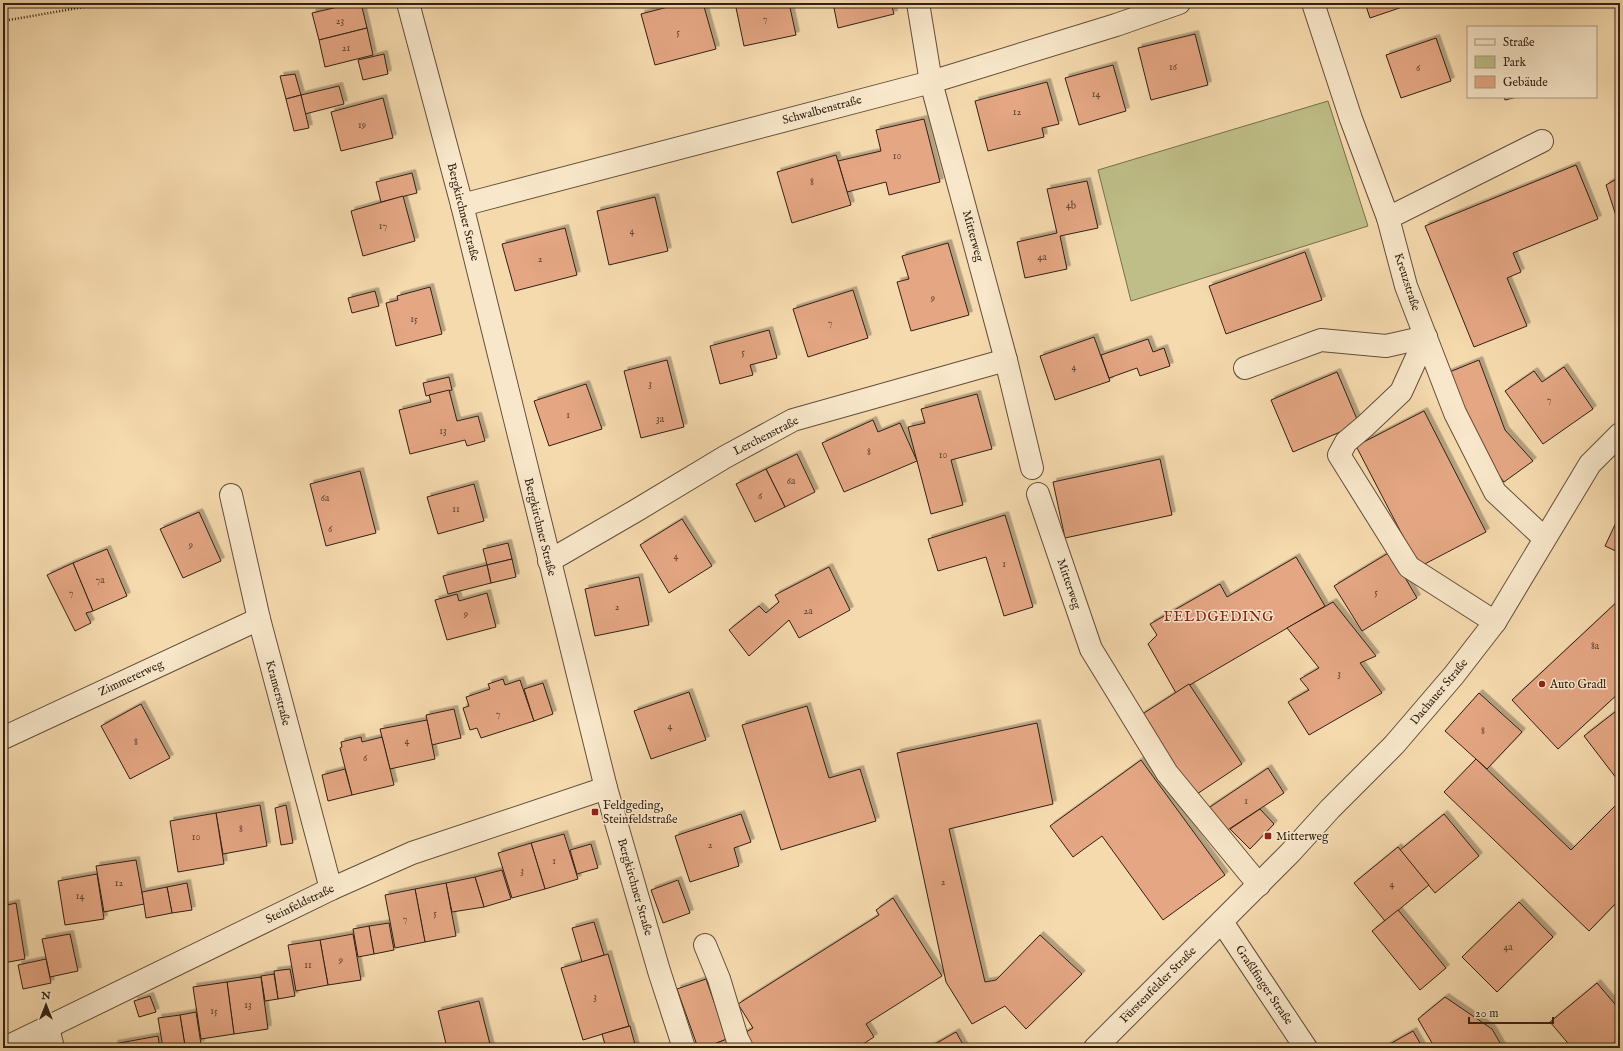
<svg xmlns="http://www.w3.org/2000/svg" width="1623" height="1051" viewBox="0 0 1623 1051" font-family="'IM FELL English',serif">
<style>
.green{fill:#bfbe88;stroke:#786f4e}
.building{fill:#e4a683;stroke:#322014;filter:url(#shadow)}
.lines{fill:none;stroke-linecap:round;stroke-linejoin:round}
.minor-casing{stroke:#634e3a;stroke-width:24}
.path{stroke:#322014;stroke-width:2.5;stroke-dasharray:1 2;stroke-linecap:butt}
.minor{stroke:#f8e7ca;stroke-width:22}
.poi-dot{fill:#8f2418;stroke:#f8e7ca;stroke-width:1.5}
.labels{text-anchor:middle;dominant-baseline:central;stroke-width:3;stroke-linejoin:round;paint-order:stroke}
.number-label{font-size:10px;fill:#5e4230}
.street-label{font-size:12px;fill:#322014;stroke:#f8e7ca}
.poi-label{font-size:12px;fill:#322014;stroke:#f8e7ca;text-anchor:start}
.quarter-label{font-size:14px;letter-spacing:1px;fill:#7a1f14;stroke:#f8e7ca}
</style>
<defs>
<filter id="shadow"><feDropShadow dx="3.5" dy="-3.5" stdDeviation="0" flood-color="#0004"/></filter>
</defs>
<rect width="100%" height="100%" fill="#f5daae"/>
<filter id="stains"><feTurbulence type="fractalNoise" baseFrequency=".005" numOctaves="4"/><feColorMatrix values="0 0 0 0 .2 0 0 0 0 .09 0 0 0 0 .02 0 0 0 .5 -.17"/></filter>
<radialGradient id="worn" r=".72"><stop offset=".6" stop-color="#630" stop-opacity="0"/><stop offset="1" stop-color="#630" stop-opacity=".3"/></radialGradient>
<!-- green -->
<polygon class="green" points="1328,101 1368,226 1131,301 1098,170"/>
<!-- building -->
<g class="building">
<polygon points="355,3 361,3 367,28 319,40 312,13"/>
<polygon points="683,3 703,3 716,49 655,65 641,14"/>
<polygon points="735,3 789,3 796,35 744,46"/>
<polygon points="833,3 891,3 894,14 838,28"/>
<polygon points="1365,3 1414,3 1370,18"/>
<polygon points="367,28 373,55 325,67 319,40"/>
<polygon points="1195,34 1208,85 1151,100 1138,48"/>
<polygon points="1436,38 1451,81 1401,98 1386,55"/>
<polygon points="384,54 388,74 363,80 358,60"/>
<polygon points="1113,65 1126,111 1079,125 1065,78"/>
<polygon points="295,74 301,95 286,99 280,76"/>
<polygon points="1047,82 1059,124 1042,128 1044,137 988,151 975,101"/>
<polygon points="339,86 344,104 305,114 301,95"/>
<polygon points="301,95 309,128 294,131 286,99"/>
<polygon points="1504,97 1517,97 1505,100"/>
<polygon points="383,98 393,138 341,151 331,112"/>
<polygon points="924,119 940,182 889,195 886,182 847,192 838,161 881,151 876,130"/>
<polygon points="836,155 851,205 792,223 777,172"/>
<polygon points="1576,165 1598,219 1513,253 1521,272 1507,278 1527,326 1474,347 1425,226"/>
<polygon points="412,173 417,193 381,202 376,182"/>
<polygon points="1620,177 1620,228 1606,185"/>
<polygon points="1087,181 1098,228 1060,236 1067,269 1025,278 1017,242 1057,233 1047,189"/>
<polygon points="403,196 415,241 363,256 351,211"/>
<polygon points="655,197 668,251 609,265 597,211"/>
<polygon points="565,228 577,275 515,291 502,244"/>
<polygon points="948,243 969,315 911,331 897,282 909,279 902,256"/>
<polygon points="1305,252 1322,300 1226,334 1209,286"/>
<polygon points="430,287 442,334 396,346 386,303 398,300 397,296"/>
<polygon points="853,290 868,338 808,357 793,309"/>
<polygon points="375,291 379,306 352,313 348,298"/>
<polygon points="769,330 777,358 750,365 753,375 720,384 710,346"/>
<polygon points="1094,337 1110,381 1055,400 1040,356"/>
<polygon points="1148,339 1153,352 1164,348 1170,366 1140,376 1137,368 1109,378 1101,355"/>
<polygon points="667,360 684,427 641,438 624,371"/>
<polygon points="1479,360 1505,430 1533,461 1504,482 1479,449 1447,373"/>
<polygon points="1564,367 1593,409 1543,444 1505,391 1534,371 1542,382"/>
<polygon points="1337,372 1359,424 1293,452 1271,400"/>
<polygon points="449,377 452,390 426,396 423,383"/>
<polygon points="586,384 602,429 549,446 534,401"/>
<polygon points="449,390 457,421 478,416 485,441 467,446 465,440 410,454 399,410 431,402 429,395"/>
<polygon points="977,394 992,449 951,460 963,505 931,514 908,427 925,423 921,409"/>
<polygon points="1424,411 1486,532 1419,567 1356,446"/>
<polygon points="873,420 878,432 900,423 917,461 844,492 822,443"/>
<polygon points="797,454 815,492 785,507 766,469"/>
<polygon points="1160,459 1172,515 1065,538 1053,482"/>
<polygon points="766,469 785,507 755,522 736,484"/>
<polygon points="360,471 376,533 326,546 310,484"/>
<polygon points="474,484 484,521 438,534 427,497"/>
<polygon points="199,512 221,561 183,578 160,529"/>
<polygon points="1620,514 1620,553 1605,546"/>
<polygon points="1005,515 1033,607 1004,616 986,557 938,571 928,539"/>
<polygon points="682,519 712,566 669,593 640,545"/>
<polygon points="508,543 512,559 487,565 483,549"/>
<polygon points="107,549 127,596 93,611 73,563"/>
<polygon points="1390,552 1417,598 1362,631 1334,586"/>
<polygon points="1296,557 1325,606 1176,693 1148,644 1157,635 1150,624 1220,584 1227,597"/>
<polygon points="512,559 516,577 491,583 487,565"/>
<polygon points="73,563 93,611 86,613 91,623 75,631 47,575"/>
<polygon points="487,565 491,583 448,594 443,576"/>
<polygon points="829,567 850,610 799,638 789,620 749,656 729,630 759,606 766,613 779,602 775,595"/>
<polygon points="639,577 649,625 595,636 585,589"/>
<polygon points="487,593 496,627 447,640 435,600 457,594 459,601"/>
<polygon points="1620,599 1620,692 1558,749 1512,700"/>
<polygon points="1333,602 1376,656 1360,663 1382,693 1309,735 1288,702 1309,690 1300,679 1319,668 1287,628"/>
<polygon points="503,679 505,685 520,680 534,721 481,738 477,728 470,730 463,708 469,706 466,697 490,689 488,684"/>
<polygon points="543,683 553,714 534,721 524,689"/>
<polygon points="1189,684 1242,764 1194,796 1141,715"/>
<polygon points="689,692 706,740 651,759 634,711"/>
<polygon points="1479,693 1522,732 1487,769 1445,731"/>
<polygon points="141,704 170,758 130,779 101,726"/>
<polygon points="807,706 829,778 860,769 876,821 781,850 742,725"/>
<polygon points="1620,708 1620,783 1584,736"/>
<polygon points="454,709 461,738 432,745 426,715"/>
<polygon points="427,720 435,759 390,769 380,729"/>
<polygon points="1037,723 1053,804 949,829 985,982 996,980 1040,935 1082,974 1026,1029 1005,1006 972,1024 946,982 897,753"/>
<polygon points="361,737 362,742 382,737 394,785 352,795 340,748 342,747 341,742"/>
<polygon points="1476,759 1571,850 1620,801 1620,899 1589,931 1444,792"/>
<polygon points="1141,760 1225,875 1163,920 1102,836 1073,857 1050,826"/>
<polygon points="1268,768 1284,793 1223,833 1207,809"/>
<polygon points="345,769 352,795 328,801 322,775"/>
<polygon points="260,805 267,846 223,854 216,813"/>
<polygon points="286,805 293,843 281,845 275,808"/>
<polygon points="1260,809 1274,824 1250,849 1230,829"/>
<polygon points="216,813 224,864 178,872 170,821"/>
<polygon points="741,814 751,842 734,848 739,866 690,882 675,836"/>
<polygon points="1444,814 1479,856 1435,893 1400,850"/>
<polygon points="564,834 578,879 545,889 531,843"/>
<polygon points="531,843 545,889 512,898 498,853"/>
<polygon points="591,844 598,868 577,874 570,850"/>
<polygon points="1398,847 1429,885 1385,921 1354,883"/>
<polygon points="136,860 144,904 104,912 96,866"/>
<polygon points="502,870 511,899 484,907 475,877"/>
<polygon points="97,874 104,919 65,925 58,881"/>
<polygon points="475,877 484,907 452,912 446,883"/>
<polygon points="678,880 690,913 663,923 651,890"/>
<polygon points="187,883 192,910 172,913 167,887"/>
<polygon points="446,883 456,936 425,942 415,889"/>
<polygon points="167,887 172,913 146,918 142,892"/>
<polygon points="415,889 425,942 395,948 385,895"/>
<polygon points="893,898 942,976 866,1024 874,1037 857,1048 750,1048 741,1035 753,1028 738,1004 879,915 876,910"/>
<polygon points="1519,902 1553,937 1497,992 1462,957"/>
<polygon points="16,903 25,959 3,963 3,906"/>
<polygon points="1398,910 1446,968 1420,990 1372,931"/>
<polygon points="594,922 604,955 582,962 572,928"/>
<polygon points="389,923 394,950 374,954 369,926"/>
<polygon points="369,926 374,954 358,957 353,929"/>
<polygon points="70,934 78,971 50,977 42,939"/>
<polygon points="353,934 361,980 328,985 320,940"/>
<polygon points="320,940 328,985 296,991 288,945"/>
<polygon points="608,954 629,1026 583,1040 561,968"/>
<polygon points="46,959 51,983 23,989 18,965"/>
<polygon points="290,969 295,996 278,999 274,971"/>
<polygon points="274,974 278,999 265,1001 261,976"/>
<polygon points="261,977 268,1029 234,1034 227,982"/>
<polygon points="706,979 727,1039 704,1048 698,1048 677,989"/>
<polygon points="227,982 234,1034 201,1039 193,987"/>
<polygon points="1597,983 1620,1010 1620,1038 1608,1048 1572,1048 1550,1022"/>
<polygon points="150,996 156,1012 139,1017 134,1001"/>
<polygon points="1445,997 1492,1029 1503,1048 1435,1048 1418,1019"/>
<polygon points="479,1001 491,1048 447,1048 438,1011"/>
<polygon points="196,1012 201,1044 185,1046 180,1015"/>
<polygon points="180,1015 185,1046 163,1048 158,1018"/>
<polygon points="630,1026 636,1048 606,1048 602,1034"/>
<polygon points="1413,1031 1423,1048 1383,1048"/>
<polygon points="956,1032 965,1048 928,1048"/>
<polygon points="158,1036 160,1048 115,1048 114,1044"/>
<polygon points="727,1039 734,1048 704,1048"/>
</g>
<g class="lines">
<!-- minor casing -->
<g class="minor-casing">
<g id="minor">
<polyline points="408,3 462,205 606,788 659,971 684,1048"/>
<polyline points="918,3 931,82 1006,360 1032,468"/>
<polyline points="1313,3 1351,119 1388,218 1406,286 1455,413 1495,492 1544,538"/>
<polyline points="462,205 931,82 1116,25 1179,3"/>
<polyline points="1388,218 1542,141"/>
<polyline points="1426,337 1401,392 1365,426 1346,442 1339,455 1409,567 1495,622"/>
<polyline points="1245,368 1321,340 1386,346 1426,337"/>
<polyline points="1038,494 1091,649 1167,773 1259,885"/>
<polyline points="231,495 259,619 331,889"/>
<polyline points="549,561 637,510 725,457 793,420 1006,360"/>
<polyline points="3,738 259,619"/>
<polyline points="1222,922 1306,1048"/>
<polyline points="705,945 719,979 737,1038 742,1048"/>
<polyline points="48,1028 53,1048"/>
<polyline points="5,1048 331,889 412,853 606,788"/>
<polyline points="1095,1048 1290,853 1330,809 1394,745 1454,675 1495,622 1590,464 1620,434"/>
</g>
</g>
<!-- path -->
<polyline class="path" points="3,21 107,3"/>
<!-- minor -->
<use href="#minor" class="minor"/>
</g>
<!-- markers -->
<g class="poi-dot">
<circle cx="1542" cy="684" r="4"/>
<rect x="591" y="808" width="8" height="8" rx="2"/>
<rect x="1264" y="832" width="8" height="8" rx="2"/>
</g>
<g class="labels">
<!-- number labels -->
<g class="number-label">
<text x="765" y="19">7</text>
<text x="340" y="21">23</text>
<text x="678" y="32">5</text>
<text x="346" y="48">21</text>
<text x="1173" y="67">16</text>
<text x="1418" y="68">6</text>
<text x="1096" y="94">14</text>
<text x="1017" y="112">12</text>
<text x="362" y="125">19</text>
<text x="897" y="156">10</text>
<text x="812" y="182">8</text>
<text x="1071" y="205">4b</text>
<text x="383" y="226">17</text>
<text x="632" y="231">4</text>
<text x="1042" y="257">4a</text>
<text x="540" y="259">2</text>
<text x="933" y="298">9</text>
<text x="414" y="319">15</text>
<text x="830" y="323">7</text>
<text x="743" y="352">5</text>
<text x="1074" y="367">4</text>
<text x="650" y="384">3</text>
<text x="1549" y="400">7</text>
<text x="568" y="415">1</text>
<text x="660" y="419">3a</text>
<text x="443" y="431">13</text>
<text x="869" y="452">8</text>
<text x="943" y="455">10</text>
<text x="791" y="481">6a</text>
<text x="760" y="496">6</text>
<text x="325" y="498">6a</text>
<text x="456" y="509">11</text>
<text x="330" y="529">6</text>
<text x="191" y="545">9</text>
<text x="676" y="556">4</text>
<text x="1004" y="564">1</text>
<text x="100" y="580">7a</text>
<text x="1376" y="592">5</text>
<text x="71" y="593">7</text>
<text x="617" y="607">2</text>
<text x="808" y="611">2a</text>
<text x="466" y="614">9</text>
<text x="1595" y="646">8a</text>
<text x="1339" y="674">3</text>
<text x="498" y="714">7</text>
<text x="670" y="726">4</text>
<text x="1483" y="731">8</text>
<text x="407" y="741">4</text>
<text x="136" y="742">8</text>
<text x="365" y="758">6</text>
<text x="1246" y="801">1</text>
<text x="241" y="829">8</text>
<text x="196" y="837">10</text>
<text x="710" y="845">2</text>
<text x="554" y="861">1</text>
<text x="522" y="871">3</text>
<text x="943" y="882">2</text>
<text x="119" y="883">12</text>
<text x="1392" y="884">4</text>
<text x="80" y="896">14</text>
<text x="435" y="913">5</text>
<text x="405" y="919">7</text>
<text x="1508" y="947">4a</text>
<text x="341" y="960">9</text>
<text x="308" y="965">11</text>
<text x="595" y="997">3</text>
<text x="248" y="1005">13</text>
<text x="214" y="1011">15</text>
</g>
<!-- street labels -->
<g class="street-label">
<text transform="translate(822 110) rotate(-15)">Schwalbenstraße</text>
<text transform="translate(463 212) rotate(76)">Bergkirchner Straße</text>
<text transform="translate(973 236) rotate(75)">Mitterweg</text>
<text transform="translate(1407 282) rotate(72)">Kreuzstraße</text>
<text transform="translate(766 436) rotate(-27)">Lerchenstraße</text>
<text transform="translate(540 527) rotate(76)">Bergkirchner Straße</text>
<text transform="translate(1069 584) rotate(71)">Mitterweg</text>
<text transform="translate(131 678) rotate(-25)">Zimmererweg</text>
<text transform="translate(1439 692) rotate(-50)">Dachauer Straße</text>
<text transform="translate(278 693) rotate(75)">Kramerstraße</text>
<text transform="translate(635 887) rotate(74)">Bergkirchner Straße</text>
<text transform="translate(300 904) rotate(-26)">Steinfeldstraße</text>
<text transform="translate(1158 985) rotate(-45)">Fürstenfelder Straße</text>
<text transform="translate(1264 985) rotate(56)">Graßlfinger Straße</text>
</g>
<!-- poi labels -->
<g class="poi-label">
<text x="1550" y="684">Auto Gradl</text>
<text x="603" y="805">Feldgeding,<tspan x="603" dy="14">Steinfeldstraße</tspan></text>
<text x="1276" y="836">Mitterweg</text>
</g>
<!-- quarter labels -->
<g class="quarter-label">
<text x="1219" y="617">FELDGEDING</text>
</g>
</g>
<!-- margin -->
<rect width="1623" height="1051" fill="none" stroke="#f5daae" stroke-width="16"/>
<rect x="4" y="4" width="1615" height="1043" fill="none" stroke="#322014" stroke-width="2"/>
<rect x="8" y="8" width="1607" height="1035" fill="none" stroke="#322014"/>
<!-- legend -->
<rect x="1467" y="26" width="130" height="72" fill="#f8e7ca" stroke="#a99781"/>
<rect x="1475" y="39" width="20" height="6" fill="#f8e7ca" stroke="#a99781"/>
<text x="1503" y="46" font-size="12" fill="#322014">Straße</text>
<rect x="1475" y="56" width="20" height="12" fill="#bfbe88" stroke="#a99781"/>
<text x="1503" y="66" font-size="12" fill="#322014">Park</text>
<rect x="1475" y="76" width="20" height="12" fill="#e4a683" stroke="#a99781"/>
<text x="1503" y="86" font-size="12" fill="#322014">Gebäude</text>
<!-- north arrow -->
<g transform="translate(46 1005)" stroke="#f8e7ca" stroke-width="3" paint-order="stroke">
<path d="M0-3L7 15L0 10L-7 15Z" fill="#322014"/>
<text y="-6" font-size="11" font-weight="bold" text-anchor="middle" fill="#322014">N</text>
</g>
<!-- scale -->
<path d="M1469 1017v6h84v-6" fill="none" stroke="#322014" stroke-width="2"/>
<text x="1475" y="1017" font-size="12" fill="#322014" stroke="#f8e7ca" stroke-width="3" paint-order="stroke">20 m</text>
<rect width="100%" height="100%" filter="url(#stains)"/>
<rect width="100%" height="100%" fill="url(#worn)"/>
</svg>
